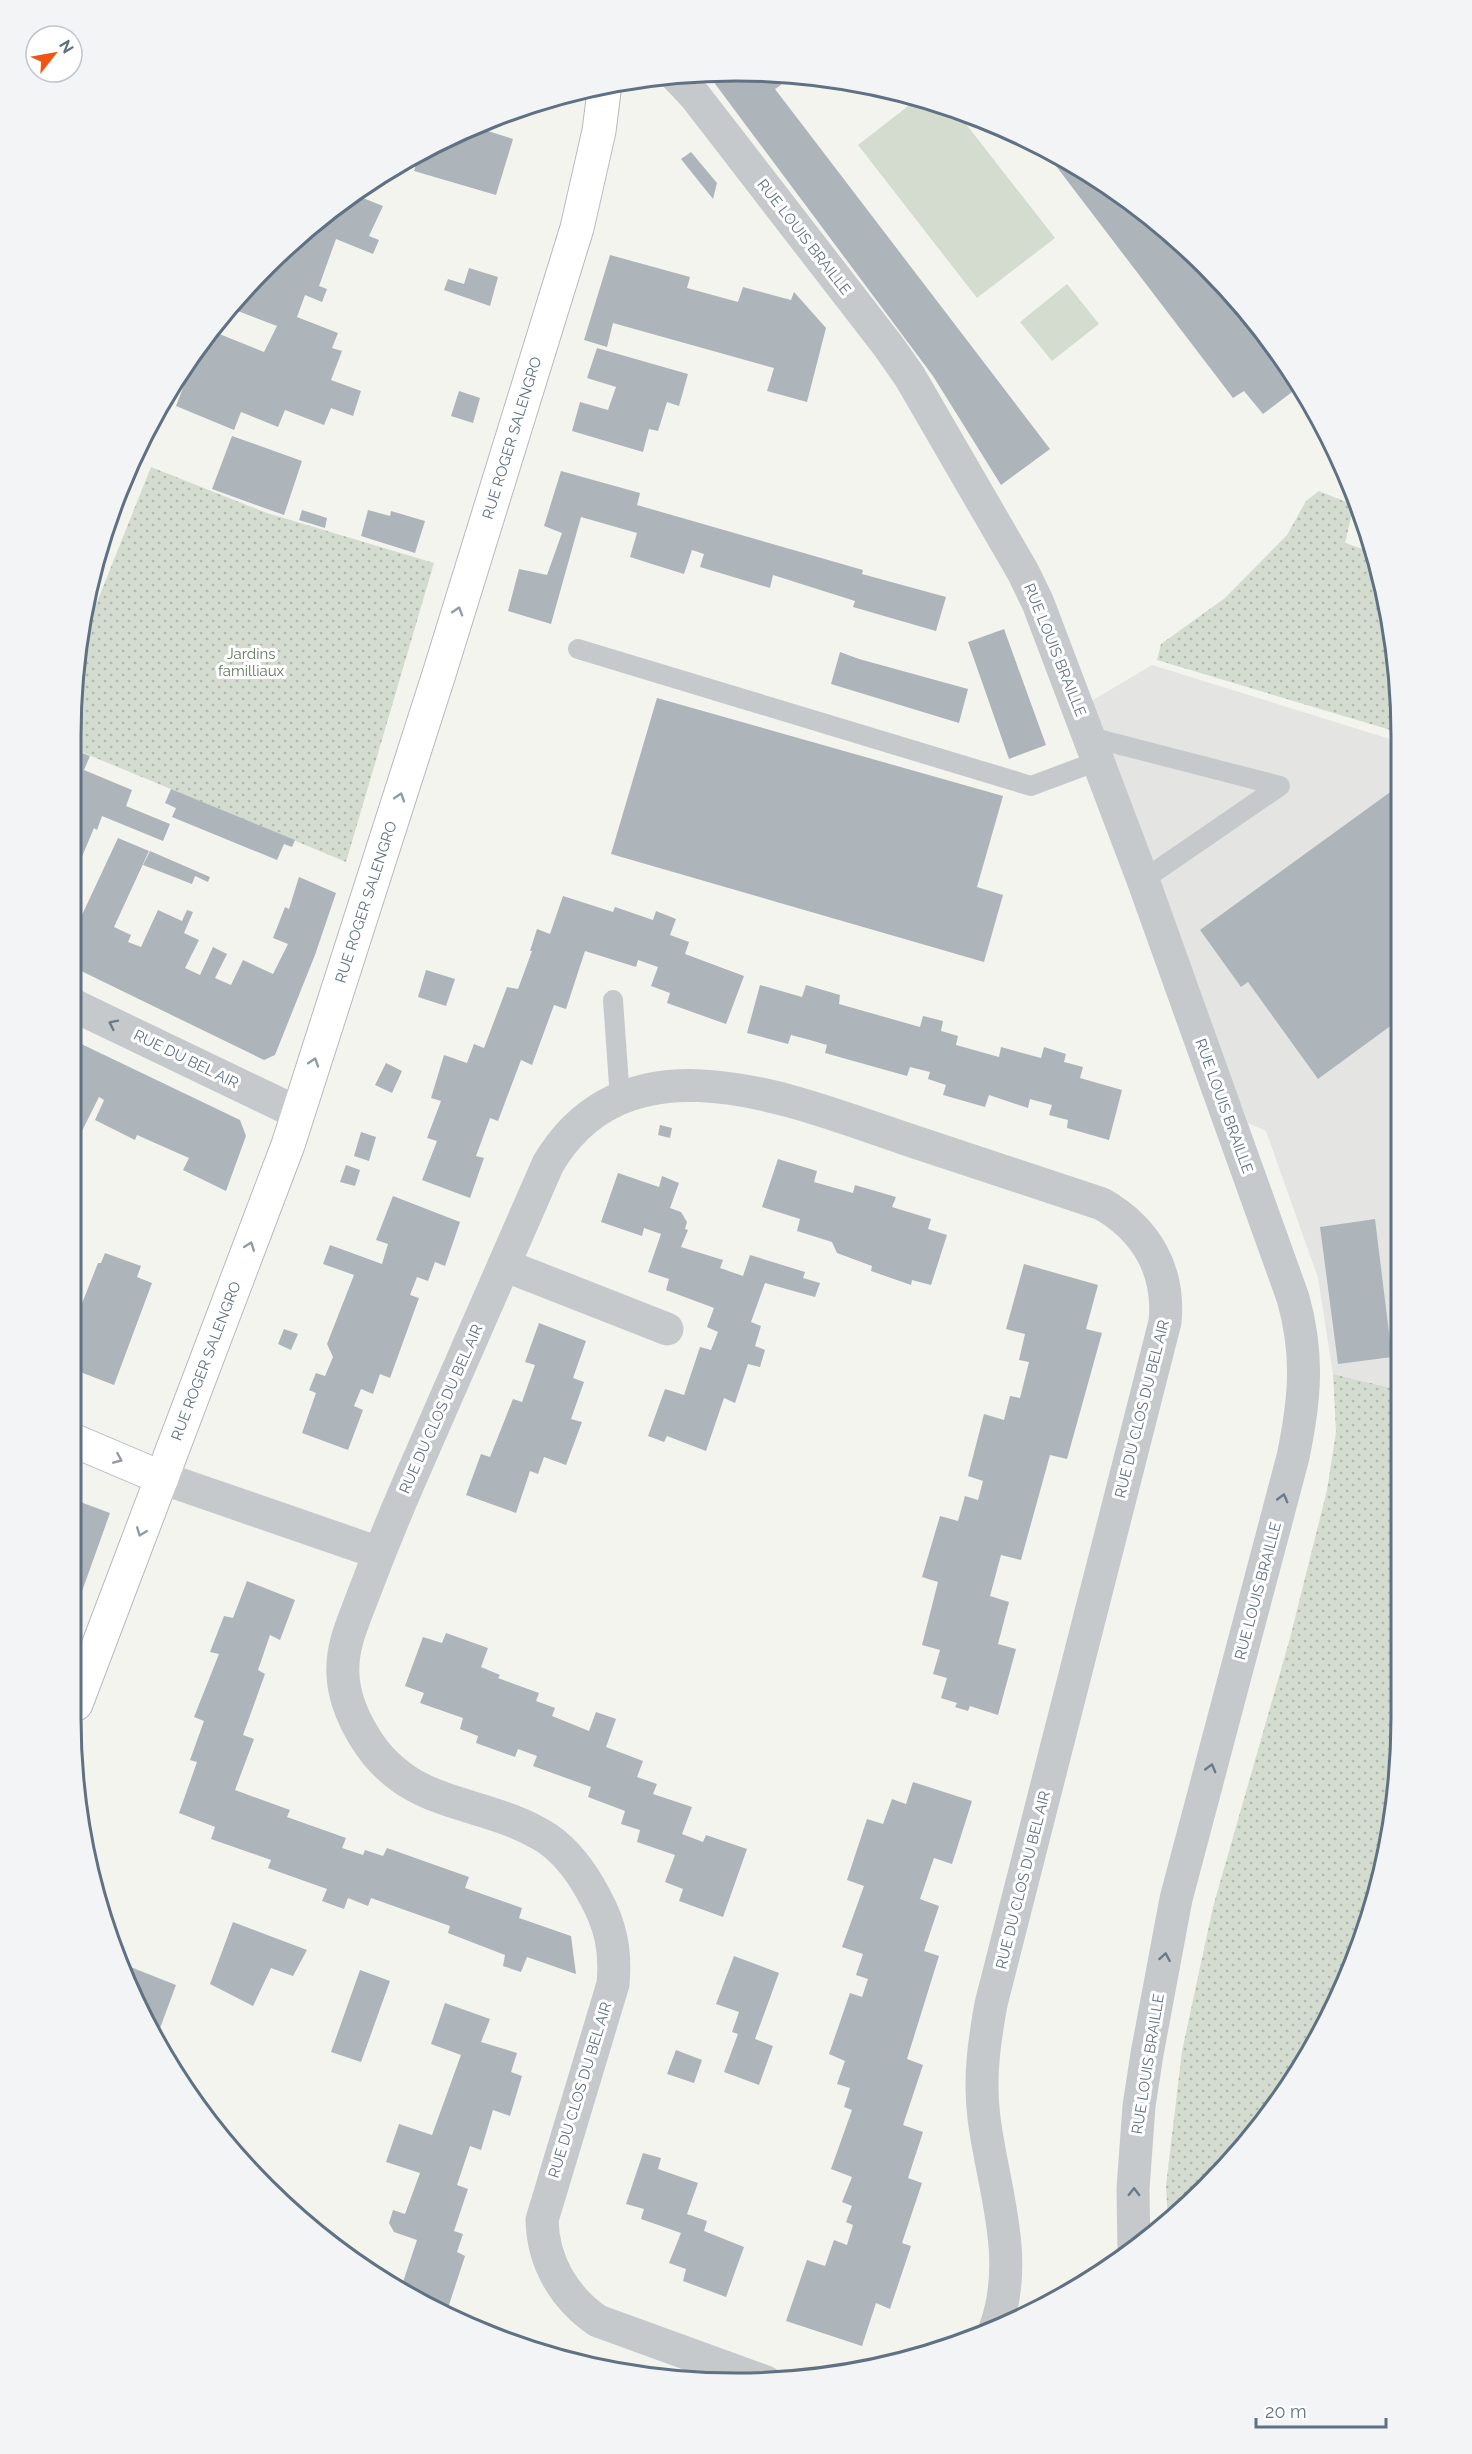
<svg xmlns="http://www.w3.org/2000/svg" width="1472" height="2454" viewBox="0 0 1472 2454" font-family="Raleway,sans-serif">
<style>
.built{fill:#e4e5e3}
.grass{fill:url(#grass-dots)}
.park{fill:#d4dcd0}
.building{fill:#adb4ba}
.lines{fill:none;stroke-linecap:round;stroke-linejoin:round}
.secondary-casing{stroke:#b5babf;stroke-width:35}
.lane{stroke:#c6c9cc;stroke-width:20}
.street{stroke:#c6c9cc;stroke-width:33}
.secondary{stroke:#fff;stroke-width:33}
.oneway{stroke:#909ca8}
.oneway2{stroke:#6a7a8a}
.labels{text-anchor:middle;dominant-baseline:central;stroke-width:6;stroke-linejoin:round;paint-order:stroke}
.street-label{font-size:15px;fill:#607183;stroke:#fff}
.park-label{font-size:15px;fill:#637a5f;stroke:#fff}
.rim{fill:none;stroke:#607183;stroke-width:3}
</style>
<defs>
<pattern id="grass-dots" width="8" height="8" patternUnits="userSpaceOnUse" patternTransform="scale(1.5)"><rect width="8" height="8" fill="#d4dcd0"/><path d="M2 2h.1M6 6h.1" fill="none" stroke="#afb7ae" stroke-width="1.8" stroke-linecap="round"/></pattern>
</defs>
<rect width="100%" height="100%" fill="#f4f4ef"/>
<!-- built -->
<polygon class="built" points="1152,665 1400,742 1400,1390 1333,1374 1318,1278 1266,1131 1248,1123 1086,704"/>
<!-- grass -->
<g class="grass">
<polygon points="151,467 267,513 434,563 346,862 72,748 72,692 83,637"/>
<polygon points="1319,491 1354,505 1345,543 1374,553 1379,563 1400,692 1400,728 1397,732 1157,660 1161,644 1225,598 1287,535 1306,501"/>
<polygon points="1333,1374 1400,1390 1400,1762 1366,1932 1289,2088 1207,2188 1168,2223 1166,2185 1182,2051 1213,1907 1290,1638 1327,1490 1336,1432"/>
</g>
<!-- park -->
<g class="park">
<polygon points="917,99 955,110 1055,238 977,298 858,145"/>
<polygon points="1067,284 1099,324 1052,361 1020,322"/>
</g>
<!-- building -->
<g class="building">
<polygon points="736,71 776,74 774,75 781,85 775,89 1050,449 1001,485 933,376 707,73"/>
<polygon points="472,126 513,139 496,195 414,171 419,155"/>
<polygon points="1043,149 1106,183 1236,297 1300,386 1263,414 1244,391 1233,398"/>
<polygon points="691,152 717,183 713,199 681,159"/>
<polygon points="353,194 383,206 369,236 379,240 373,254 336,239 319,286 327,289 322,302 305,295 297,317 338,333 332,348 342,351 331,380 361,391 353,416 331,408 324,425 285,410 278,427 241,412 234,430 176,406 199,346 212,331 264,352 277,326 230,308 266,265"/>
<polygon points="610,255 690,277 687,288 738,302 743,287 791,300 794,292 826,328 807,402 767,391 774,368 613,323 607,347 584,340"/>
<polygon points="469,268 498,277 490,306 444,290 448,279 464,284"/>
<polygon points="597,348 688,374 679,406 667,402 658,431 649,429 643,452 572,431 580,402 608,410 616,387 587,378"/>
<polygon points="459,391 480,398 473,423 451,416"/>
<polygon points="232,436 302,461 284,515 212,489"/>
<polygon points="561,471 640,493 637,505 863,570 862,574 946,597 936,631 853,607 855,601 773,575 770,588 700,567 704,554 692,550 684,574 655,565 630,557 637,533 581,517 551,624 508,611 519,569 547,575 562,533 544,526"/>
<polygon points="302,510 327,518 325,528 299,520"/>
<polygon points="368,510 390,516 391,511 425,521 415,553 361,536"/>
<polygon points="1004,629 1046,745 1009,759 968,642"/>
<polygon points="840,652 859,659 968,689 959,723 831,684"/>
<polygon points="657,698 1003,796 977,887 1003,895 984,962 611,854"/>
<polygon points="72,749 90,756 84,770 132,790 126,806 170,824 163,841 102,816 97,830 94,828 73,878"/>
<polygon points="1400,785 1400,1019 1318,1079 1248,982 1241,987 1200,930"/>
<polygon points="171,789 295,840 292,847 284,844 277,860 172,817 176,808 165,803"/>
<polygon points="118,838 149,851 114,927 131,935 128,942 141,947 158,910 182,921 187,910 193,912 184,933 199,940 185,968 200,975 213,947 227,954 215,978 231,985 243,960 273,974 288,944 273,938 285,907 289,909 299,877 336,893 315,955 275,1055 264,1060 73,967 73,918 75,914 81,917"/>
<polygon points="150,851 210,877 208,882 195,876 192,884 143,865"/>
<polygon points="563,896 613,912 615,907 653,920 656,911 676,919 670,935 689,942 685,954 744,976 726,1024 667,1003 670,993 651,986 658,967 638,960 636,967 585,951 566,1009 554,1005 532,1065 521,1060 498,1121 490,1118 476,1156 484,1158 470,1198 422,1180 437,1141 427,1138 441,1101 431,1098 444,1055 467,1063 474,1044 484,1048 507,987 518,989 532,951 530,951 537,929 550,934"/>
<polygon points="426,970 455,979 446,1006 418,997"/>
<polygon points="760,985 802,997 806,985 840,995 839,1004 920,1027 923,1016 943,1021 941,1031 958,1036 956,1045 999,1057 1001,1047 1041,1058 1044,1047 1066,1054 1064,1062 1083,1067 1080,1078 1122,1090 1109,1140 1067,1128 1068,1120 1049,1115 1052,1105 1030,1099 1028,1108 989,1095 985,1107 943,1095 946,1085 928,1079 930,1072 910,1067 907,1076 825,1053 827,1045 810,1040 791,1035 788,1044 747,1033"/>
<polygon points="73,1040 240,1120 246,1136 226,1191 183,1170 189,1158 137,1135 135,1140 95,1120 104,1100 99,1097 79,1137 74,1134"/>
<polygon points="386,1063 402,1071 392,1093 375,1085"/>
<polygon points="660,1125 672,1128 670,1138 658,1135"/>
<polygon points="361,1132 376,1137 369,1161 354,1156"/>
<polygon points="778,1159 817,1171 814,1182 853,1193 855,1185 896,1197 892,1207 931,1219 928,1229 947,1235 931,1285 912,1280 911,1285 871,1271 872,1266 837,1253 832,1242 797,1231 800,1219 762,1207"/>
<polygon points="346,1165 360,1170 355,1186 340,1182"/>
<polygon points="618,1173 659,1187 662,1176 679,1183 670,1208 681,1212 687,1222 685,1229 688,1230 681,1247 723,1260 720,1268 743,1276 750,1255 805,1272 803,1278 820,1283 815,1297 765,1283 751,1322 761,1326 755,1346 765,1350 760,1367 748,1364 735,1403 724,1398 706,1451 667,1436 664,1442 648,1436 665,1389 684,1395 700,1347 711,1350 718,1332 707,1327 714,1308 666,1290 669,1279 648,1272 661,1234 644,1228 642,1236 601,1222"/>
<polygon points="393,1196 460,1222 445,1266 435,1262 428,1281 417,1277 410,1295 419,1298 390,1378 380,1374 373,1394 361,1389 354,1406 363,1410 348,1450 302,1433 316,1393 309,1390 316,1373 325,1376 333,1357 327,1344 354,1275 323,1264 330,1245 382,1264 388,1244 376,1240"/>
<polygon points="1375,1219 1392,1357 1338,1364 1320,1227"/>
<polygon points="105,1253 141,1266 137,1277 152,1283 114,1385 75,1370 74,1309 79,1311 98,1263 101,1263"/>
<polygon points="1024,1264 1098,1285 1086,1329 1102,1333 1067,1459 1050,1455 1021,1560 1001,1555 990,1596 1009,1602 998,1644 1016,1649 998,1715 970,1706 968,1711 955,1707 957,1703 941,1698 947,1678 933,1674 940,1650 922,1645 938,1582 922,1577 940,1516 958,1521 965,1496 978,1500 983,1481 968,1476 984,1414 1004,1420 1010,1396 1020,1398 1029,1362 1019,1360 1025,1334 1006,1329"/>
<polygon points="539,1323 586,1341 573,1378 584,1382 571,1419 582,1422 566,1465 544,1457 538,1474 530,1471 516,1513 466,1495 481,1454 490,1457 513,1399 522,1402 535,1365 525,1362"/>
<polygon points="284,1329 298,1334 291,1350 278,1344"/>
<polygon points="75,1500 110,1513 76,1608 75,1608"/>
<polygon points="247,1581 295,1600 280,1640 270,1635 258,1670 265,1674 243,1735 254,1739 235,1790 290,1810 287,1817 346,1838 342,1848 363,1855 365,1850 383,1856 387,1848 469,1877 465,1888 522,1908 519,1918 571,1936 576,1974 527,1957 521,1972 503,1966 505,1955 448,1933 450,1926 371,1898 368,1906 348,1898 344,1909 322,1901 327,1889 268,1868 271,1860 211,1839 215,1827 179,1813 197,1762 190,1760 204,1721 194,1717 219,1654 210,1652 224,1616 233,1618"/>
<polygon points="446,1633 488,1648 481,1667 500,1675 498,1678 539,1693 536,1701 555,1708 552,1716 589,1731 596,1712 616,1719 606,1747 643,1761 637,1777 657,1784 653,1794 692,1807 682,1834 703,1842 706,1835 747,1849 723,1917 679,1901 683,1889 665,1882 675,1855 637,1842 640,1830 621,1824 625,1811 588,1797 591,1787 533,1766 537,1756 518,1749 515,1757 476,1743 478,1736 460,1729 463,1718 420,1703 424,1693 405,1686 423,1637 442,1643"/>
<polygon points="913,1782 972,1801 952,1864 934,1858 920,1899 939,1906 924,1951 939,1956 907,2059 923,2065 903,2125 923,2132 908,2178 922,2183 902,2243 911,2246 890,2309 876,2303 862,2346 786,2321 807,2260 825,2266 834,2240 847,2245 853,2225 846,2222 852,2206 842,2202 852,2177 831,2169 852,2110 844,2107 850,2088 837,2084 845,2061 829,2054 850,1993 862,1997 868,1979 856,1975 863,1954 842,1947 864,1886 847,1880 867,1819 883,1824 892,1799 906,1804"/>
<polygon points="233,1922 307,1950 293,1976 271,1968 253,2006 210,1984"/>
<polygon points="734,1956 779,1973 755,2039 773,2046 759,2085 724,2072 738,2034 732,2032 739,2012 716,2004"/>
<polygon points="123,1964 176,1985 156,2039 139,2013 121,1969"/>
<polygon points="360,1970 390,1981 361,2062 331,2052"/>
<polygon points="445,2003 490,2019 481,2042 517,2053 511,2072 522,2076 510,2116 493,2110 481,2150 470,2146 457,2185 468,2189 454,2231 463,2234 457,2252 465,2256 447,2311 401,2288 417,2240 394,2232 389,2223 393,2210 405,2214 420,2173 386,2162 399,2124 432,2135 461,2055 431,2044"/>
<polygon points="676,2050 702,2060 694,2083 667,2074"/>
<polygon points="643,2153 661,2158 658,2169 698,2183 687,2214 707,2221 704,2231 744,2247 726,2297 683,2281 686,2269 669,2263 681,2233 641,2219 644,2209 626,2204"/>
</g>
<g class="lines">
<!-- secondary casing -->
<g class="secondary-casing">
<g id="secondary">
<polyline points="75,1441 162,1478"/>
<polyline points="76,1704 288,1145 440,671 577,228 599,131 605,84"/>
</g>
</g>
<!-- lane -->
<g class="lane">
<polyline points="578,649 1031,786 1098,761"/>
<polyline points="1090,737 1280,786 1143,880"/>
<polyline points="613,1000 620,1099"/>
</g>
<!-- street -->
<g class="street">
<path d="M676 76 695 96 889 347 910 377 1023 572 1038 603 1143 880 1293 1298C1309 1355 1305 1399 1293 1457L1176 1899 1147 2054 1139 2106 1133 2189 1134 2250"/>
<polyline points="73,1005 298,1113"/>
<polyline points="504,1265 667,1329"/>
<polyline points="162,1478 379,1553"/>
<path d="M766 2382 598 2321C564 2298 543 2262 542 2220L613 1984C616 1951 611 1926 595 1897 584 1876 568 1853 548 1839 484 1797 409 1812 364 1736 353 1718 344 1697 343 1675 341 1646 354 1620 364 1593 378 1556 393 1519 409 1482 456 1376 502 1270 548 1164 627 1030 790 1100 903 1138 970 1160 1036 1182 1102 1204 1147 1230 1170 1271 1165 1322L991 2004C984 2043 979 2079 984 2118 993 2189 1021 2258 995 2329"/>
</g>
<!-- secondary -->
<use href="#secondary" class="secondary"/>
</g>
<!-- one-way arrows -->
<defs><path id="oneway-chevron" d="M-2-3.5L2.5 0L-2 3.5" fill="none" stroke-width="1.6" stroke-linecap="round" stroke-linejoin="round" transform="scale(1.5)"/></defs>
<g class="oneway">
<use href="#oneway-chevron" transform="translate(458 611) rotate(-73)"/>
<use href="#oneway-chevron" transform="translate(400 797) rotate(-72)"/>
<use href="#oneway-chevron" transform="translate(314 1062) rotate(-72)"/>
<use href="#oneway-chevron" transform="translate(250 1246) rotate(-69)"/>
<use href="#oneway-chevron" transform="translate(118 1459) rotate(23)"/>
<use href="#oneway-chevron" transform="translate(141 1532) rotate(111)"/>
</g>
<g class="oneway2">
<use href="#oneway-chevron" transform="translate(113 1024) rotate(-154)"/>
<use href="#oneway-chevron" transform="translate(1283 1498) rotate(-75)"/>
<use href="#oneway-chevron" transform="translate(1211 1768) rotate(-75)"/>
<use href="#oneway-chevron" transform="translate(1165 1957) rotate(-80)"/>
<use href="#oneway-chevron" transform="translate(1134 2192) rotate(-89)"/>
</g>
<g class="labels">
<!-- street labels -->
<g class="street-label">
<text transform="translate(804 237) rotate(52)">RUE LOUIS BRAILLE</text>
<text transform="translate(512 438) rotate(-73)">RUE ROGER SALENGRO</text>
<text transform="translate(1055 650) rotate(68)">RUE LOUIS BRAILLE</text>
<text transform="translate(366 902) rotate(-72)">RUE ROGER SALENGRO</text>
<text transform="translate(186 1059) rotate(26)">RUE DU BEL AIR</text>
<text transform="translate(1224 1106) rotate(70)">RUE LOUIS BRAILLE</text>
<text transform="translate(206 1361) rotate(-69)">RUE ROGER SALENGRO</text>
<text transform="translate(441 1409) rotate(-66)">RUE DU CLOS DU BEL AIR</text>
<text transform="translate(1142 1409) rotate(-76)">RUE DU CLOS DU BEL AIR</text>
<text transform="translate(1258 1591) rotate(-75)">RUE LOUIS BRAILLE</text>
<text transform="translate(1023 1880) rotate(-76)">RUE DU CLOS DU BEL AIR</text>
<text transform="translate(1148 2064) rotate(-81)">RUE LOUIS BRAILLE</text>
<text transform="translate(580 2090) rotate(-73)">RUE DU CLOS DU BEL AIR</text>
</g>
<!-- park labels -->
<g class="park-label">
<text x="251" y="654">Jardins<tspan x="251" dy="17">familliaux</tspan></text>
</g>
</g>
<!-- crop -->
<path d="M0 0H1472V2454H0ZM736 81H736A655 655 0 0 1 1391 736V1718A655 655 0 0 1 736 2373H736A655 655 0 0 1 81 1718V736A655 655 0 0 1 736 81Z" fill="#f2f4f5" fill-rule="evenodd"/>
<path class="rim" d="M736 81H736A655 655 0 0 1 1391 736V1718A655 655 0 0 1 736 2373H736A655 655 0 0 1 81 1718V736A655 655 0 0 1 736 81Z"/>
<!-- north arrow -->
<g transform="translate(54 54) rotate(59)"><circle r="28" fill="#ffffff" stroke="#bfc6cd" stroke-width="1.5"/>
<path d="M0-4.5L10 22L0 15L-10 22Z" fill="#f35510"/>
<text y="-9" font-size="16" font-weight="bold" text-anchor="middle" fill="#607183">N</text>
</g>
<!-- scale -->
<path d="M1256 2418v9h130v-9" fill="none" stroke="#607183" stroke-width="3"/>
<text x="1265" y="2418" font-size="18" fill="#607183" stroke="#ffffff" stroke-width="4.5" paint-order="stroke">20 m</text>
</svg>
